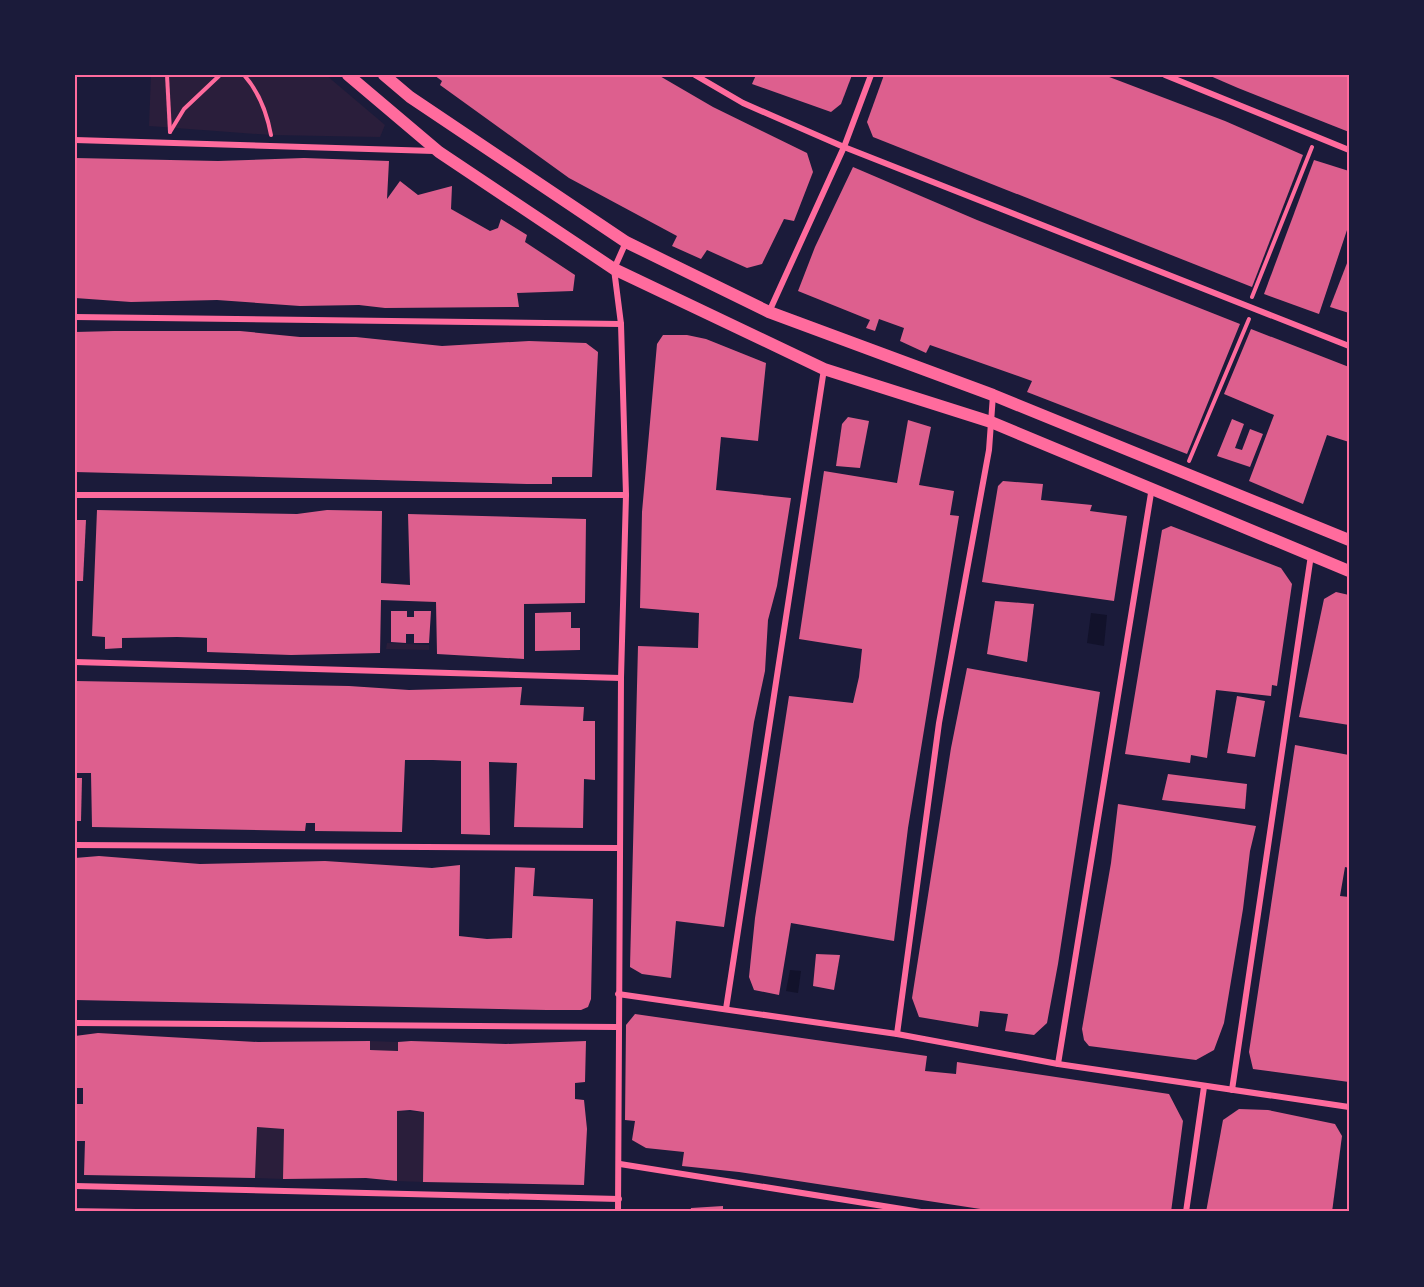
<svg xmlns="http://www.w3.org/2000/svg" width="1424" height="1287" viewBox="0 0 1424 1287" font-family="Georgia,serif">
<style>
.green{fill:#2a1e3b}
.water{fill:#12122b}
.building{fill:#dd5f8e}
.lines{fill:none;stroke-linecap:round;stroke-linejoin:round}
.path{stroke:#ff6b9d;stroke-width:4}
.minor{stroke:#ff6b9d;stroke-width:6}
.secondary{stroke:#ff6b9d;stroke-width:12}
.neatline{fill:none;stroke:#ff6b9d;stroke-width:2}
</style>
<rect width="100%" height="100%" fill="#1b1b3a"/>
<!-- green -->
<g class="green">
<polygon points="151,75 326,75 385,125 380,137 271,135 149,126"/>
<polygon points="387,643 429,645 429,650 386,649"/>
<polygon points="370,1041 398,1042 398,1051 370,1050"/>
<polygon points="397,1111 424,1112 423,1182 397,1181"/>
<polygon points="257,1127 284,1129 283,1179 255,1178"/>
</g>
<!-- water -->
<g class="water">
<polygon points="1091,613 1107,615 1104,646 1087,643"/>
<polygon points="790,970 801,971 798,993 786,991"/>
</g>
<!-- building -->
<g class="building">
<polygon points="434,75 658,75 713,107 807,153 813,172 794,221 784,219 762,264 747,268 707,250 701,259 672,246 677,236 569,178 440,85 442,81"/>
<polygon points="756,75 852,75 841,104 831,112 752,84"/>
<polygon points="884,75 1104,75 1225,121 1303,155 1252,287 873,137 867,122"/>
<polygon points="1208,75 1349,75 1349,132 1238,88"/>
<polygon points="75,158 218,161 304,158 389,161 387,199 400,181 418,195 452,186 451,209 490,231 498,228 501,219 527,235 525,242 575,275 573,291 517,293 519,307 385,308 359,305 300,306 217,300 131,302 75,298"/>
<polygon points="1314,160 1349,171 1349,224 1319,314 1264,294"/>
<polygon points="853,167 977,220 1240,324 1187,454 1027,392 1032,381 930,345 926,353 900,341 904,328 879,319 875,331 866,328 870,320 798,291 815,247"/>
<polygon points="1349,258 1349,313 1330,307"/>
<polygon points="1251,329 1349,367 1349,442 1327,435 1303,504 1249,481 1274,415 1224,394"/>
<polygon points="114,331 240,331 300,337 356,337 442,346 529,341 586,343 598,352 592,477 552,477 552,484 527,484 75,472 75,332"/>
<polygon points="663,335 687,335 706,339 766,363 758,441 721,437 716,490 791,498 777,586 768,620 765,671 754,722 724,927 676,921 671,978 642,974 630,967 638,646 698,648 699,613 640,608 642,512 657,344"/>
<polygon points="848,417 869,421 860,468 836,466 842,424"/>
<polygon points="1232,419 1244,424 1235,448 1242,450 1250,429 1263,434 1250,467 1217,456"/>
<polygon points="908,420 931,427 919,485 954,491 950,515 959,516 908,828 894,941 791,923 779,995 754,990 749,977 755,918 789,696 853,703 859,677 862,649 799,639 824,471 897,483"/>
<polygon points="1003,481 1043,484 1041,500 1092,505 1090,511 1127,516 1114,601 982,582 998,486"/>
<polygon points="97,510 297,514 327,510 382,511 381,583 410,585 408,514 586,519 585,603 524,604 524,659 437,654 436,602 381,600 380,653 291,655 207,652 207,638 177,637 122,638 122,648 105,649 105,637 92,636"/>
<polygon points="75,520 86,520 83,581 75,581"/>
<polygon points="1171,526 1281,568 1292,584 1277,686 1272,685 1271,696 1216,690 1207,758 1191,755 1190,763 1125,754 1162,530"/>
<polygon points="1336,592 1349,595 1349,725 1299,717 1324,599"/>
<polygon points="995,601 1034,604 1027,662 987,654"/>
<polygon points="391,611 407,611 407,617 414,617 414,611 431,611 429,643 414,643 414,634 406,634 406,643 391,642"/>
<polygon points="571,612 571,628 580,628 580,650 535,651 535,613"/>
<polygon points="967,668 1100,692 1058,964 1047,1023 1034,1035 1005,1031 1008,1014 980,1011 978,1027 919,1017 912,998 951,748"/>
<polygon points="75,681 349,686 409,690 522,687 520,705 584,707 583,721 595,721 595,780 584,779 583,828 514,827 517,763 489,762 490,835 461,834 461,761 433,760 405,760 402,832 315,831 315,823 306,823 305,831 92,827 91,773 75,773"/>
<polygon points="1237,696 1265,701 1255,757 1227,753"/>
<polygon points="1295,745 1349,755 1349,868 1345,867 1340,896 1349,897 1349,1082 1253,1069 1249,1052"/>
<polygon points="1168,774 1247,784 1245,809 1162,800"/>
<polygon points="75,778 82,778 81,821 75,821"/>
<polygon points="1118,804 1256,826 1250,851 1243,909 1224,1023 1214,1050 1196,1060 1089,1046 1084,1040 1082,1029 1111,863"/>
<polygon points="99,856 200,864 325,861 432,868 460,865 459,936 487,939 512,938 515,867 535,868 533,896 593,899 591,999 588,1007 581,1010 547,1010 75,1000 75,858"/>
<polygon points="816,954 840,955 834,990 813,986"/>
<polygon points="635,1014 927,1056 925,1071 956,1074 957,1062 1169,1094 1183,1121 1171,1212 1000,1212 739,1172 682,1166 684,1152 646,1148 632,1140 635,1121 625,1120 626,1025"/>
<polygon points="98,1033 258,1042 370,1041 370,1050 398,1051 398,1042 411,1041 506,1044 586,1041 585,1082 575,1083 575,1099 584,1100 587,1129 584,1185 423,1182 424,1112 410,1110 397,1111 397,1181 366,1178 283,1179 284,1129 257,1127 255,1178 84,1175 85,1141 75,1141 75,1104 83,1104 83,1088 75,1088 75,1036"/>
<polygon points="1239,1109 1268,1110 1335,1124 1342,1136 1332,1212 1206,1212 1223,1120"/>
<polygon points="723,1206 723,1212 690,1212 691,1208"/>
<polygon points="75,1208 136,1209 152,1210 75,1212"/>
</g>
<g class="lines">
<!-- path -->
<g class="path">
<polyline points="167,75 170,132"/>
<path d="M244 75C259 92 267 113 271 135"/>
<polyline points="170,132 184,109 220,75"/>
<polyline points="1252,297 1312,147"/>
<polyline points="1189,461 1249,319"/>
</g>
<!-- minor -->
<g class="minor">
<polyline points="695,75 743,103 844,147 1349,346"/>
<polyline points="1165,75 1349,150"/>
<polyline points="75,140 434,151"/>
<polyline points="769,312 844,147 871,75"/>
<polyline points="75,317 621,324"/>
<polyline points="75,495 626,495"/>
<polyline points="75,662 621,678"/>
<polyline points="75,845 619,848"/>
<polyline points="618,994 897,1034 1058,1064 1349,1107"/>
<polyline points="726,1009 824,369"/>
<polyline points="75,1023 617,1027"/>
<polyline points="897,1034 939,723 989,450 993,395"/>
<polyline points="1058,1064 1152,487"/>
<polyline points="1232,1090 1311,555"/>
<polyline points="620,1164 921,1212"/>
<polyline points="75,1186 619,1199"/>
<polyline points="618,1212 621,678 626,495 621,324 614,269 626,242"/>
<polyline points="1186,1212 1204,1087"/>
</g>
<!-- secondary -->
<g class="secondary">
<polyline points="348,75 439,152 614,269 824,369 991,422 1349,571"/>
<polyline points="384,75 410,97 626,242 769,312 993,395 1349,540"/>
</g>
</g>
<!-- border -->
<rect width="1424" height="1287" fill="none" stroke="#1b1b3a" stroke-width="153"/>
<rect x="76" y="76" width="1272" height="1134" class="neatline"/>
</svg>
